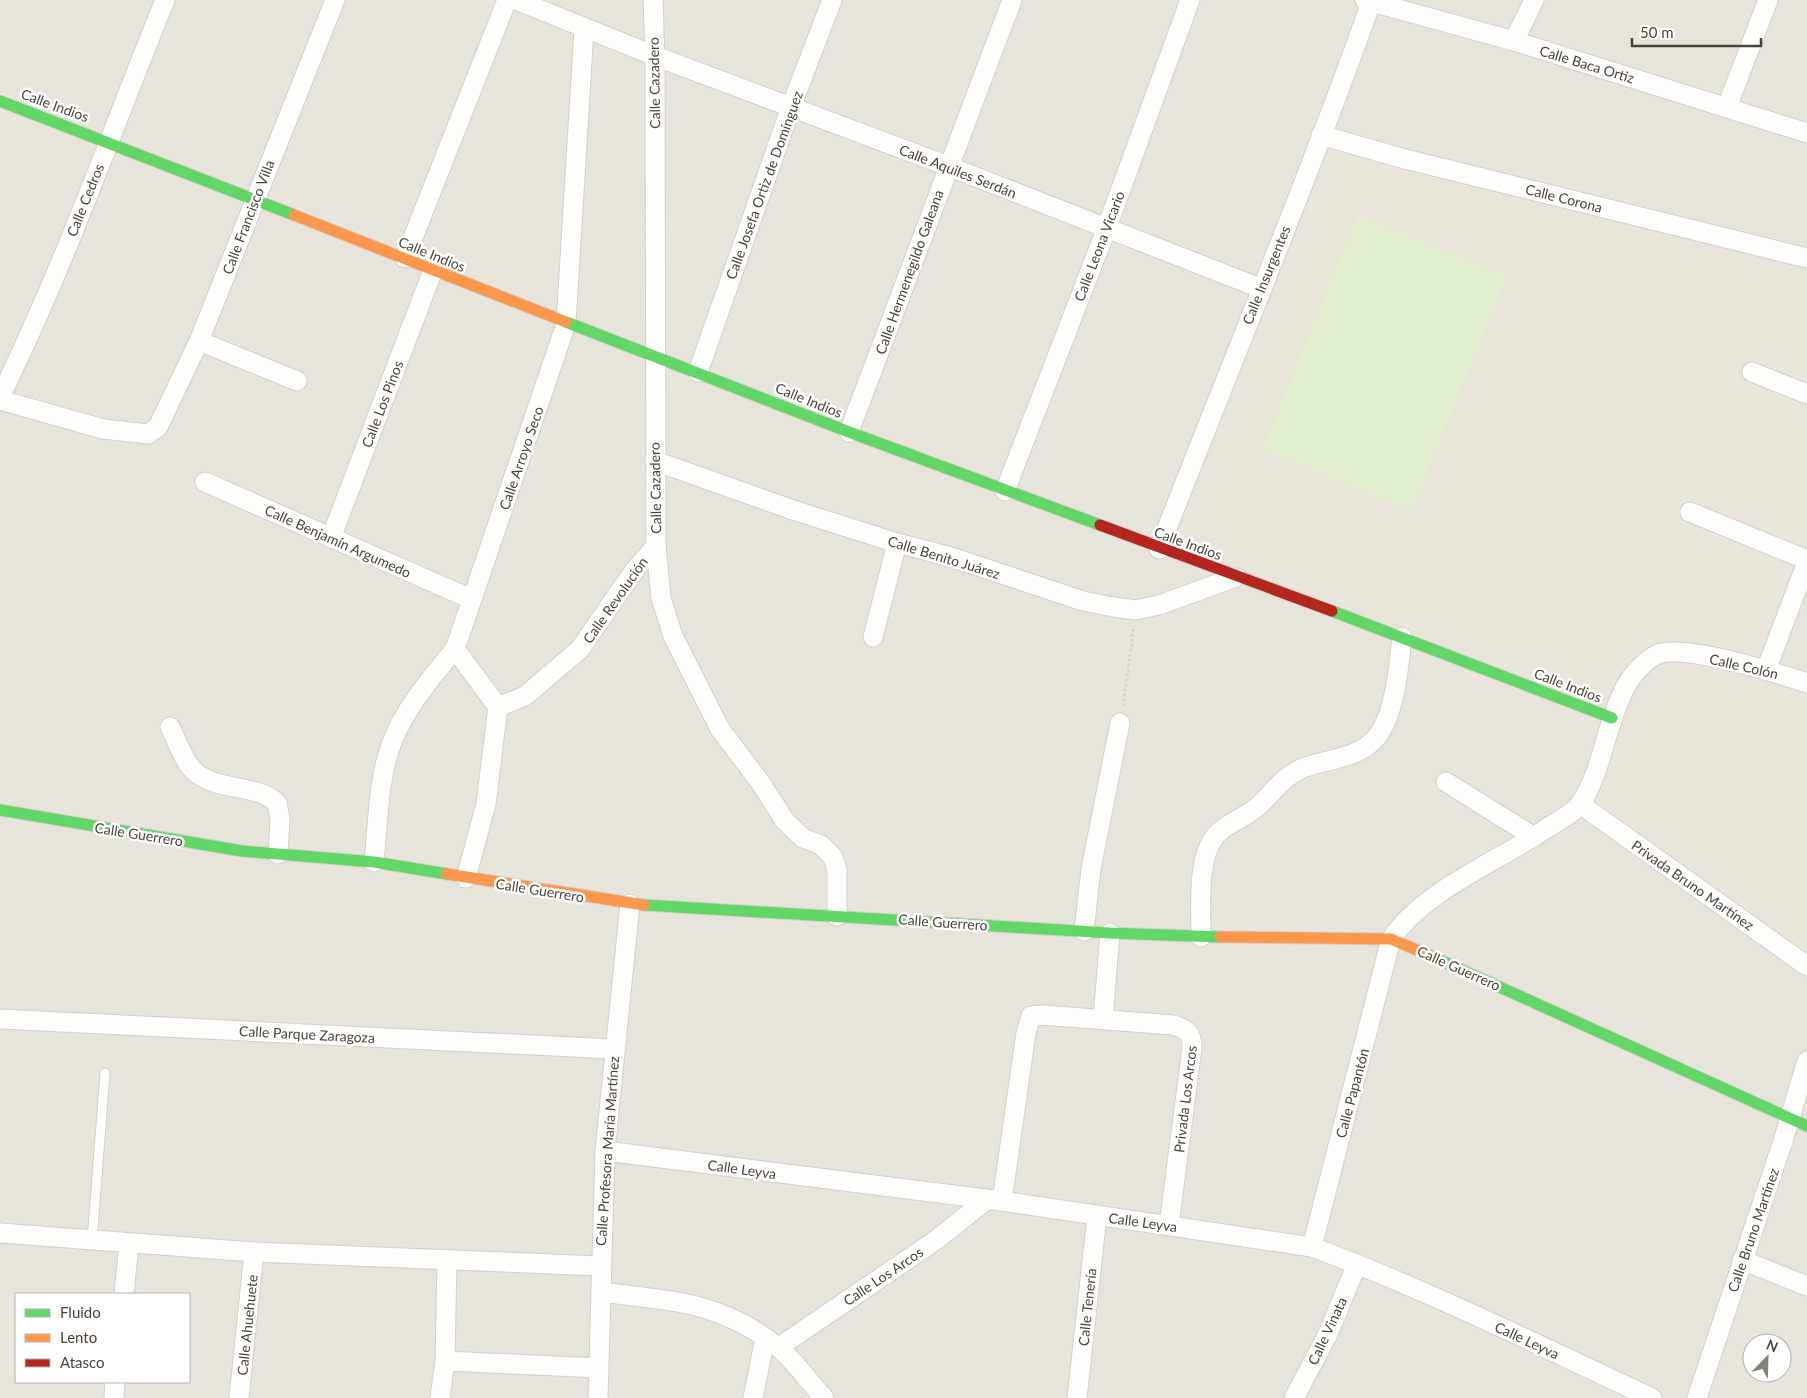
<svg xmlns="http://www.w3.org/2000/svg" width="1807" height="1398" viewBox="0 0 1807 1398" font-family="Lato,sans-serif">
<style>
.residential{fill:#e7e4dc;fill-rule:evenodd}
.education{fill:#eae5da}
.green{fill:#e1eecf}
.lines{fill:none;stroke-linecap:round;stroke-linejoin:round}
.lane-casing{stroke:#d2d0cb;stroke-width:11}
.street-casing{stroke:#d2d0cb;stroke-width:21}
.fast-casing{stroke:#d3cfc5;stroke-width:13}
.slow-casing{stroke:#d3cfc5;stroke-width:13}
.jam-casing{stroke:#d3cfc5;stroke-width:13}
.path{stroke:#d3d2cc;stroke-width:3;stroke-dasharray:2.5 2.5;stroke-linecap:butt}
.lane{stroke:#fdfdfc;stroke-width:9}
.street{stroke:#fdfdfc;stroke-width:19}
.fast{stroke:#63d668;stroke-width:11}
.slow{stroke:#ff974d;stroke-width:11}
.jam{stroke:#b3261e;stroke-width:11}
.labels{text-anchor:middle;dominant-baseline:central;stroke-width:5;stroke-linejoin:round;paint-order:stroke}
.street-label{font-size:14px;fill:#4b4439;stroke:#fff}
</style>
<rect width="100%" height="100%" fill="#f4f2ee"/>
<!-- residential -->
<path class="residential" d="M0 0H1807V1398H0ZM16 1294H189V1382H16ZM1752 1343H1782V1373H1752Z"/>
<!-- education -->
<g class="education">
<polygon points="1330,148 1807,274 1807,382 1744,361 1738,378 1807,404 1807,536 1802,549 1687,498 1682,521 1801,570 1764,657 1655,644 1602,698 1176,544"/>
<polygon points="1669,663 1778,686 1807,697 1807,958 1587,806 1625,720"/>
</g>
<!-- green -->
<polygon class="green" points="1358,216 1507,276 1411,510 1263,449"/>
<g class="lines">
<!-- lane casing -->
<g class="lane-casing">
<polyline id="lane" points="92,1241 105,1073"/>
</g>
<!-- street casing -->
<g class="street-casing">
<g id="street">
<polyline points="516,0 655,56 948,166 1260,288"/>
<polyline points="653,0 655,56 656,546 661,598 673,636 720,729 760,782 785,821 803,838 821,845 833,857 837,870 837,916"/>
<polyline points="1365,0 1514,41 1807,133"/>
<polyline points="1514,41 1534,0"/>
<polyline points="1727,107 1768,0"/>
<polyline points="1321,135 1401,158 1807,258"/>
<polyline points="405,258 507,0"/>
<polyline points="199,341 297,381"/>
<polyline points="698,372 791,107 832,0"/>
<polyline points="1752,372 1807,394"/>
<path d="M0 397C63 269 111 133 165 0"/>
<polyline points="0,400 103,429 148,434 158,427 199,341 335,0"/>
<polyline points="849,432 1012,0"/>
<polyline points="655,461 793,510 897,543 951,557 1083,601 1113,607 1136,610 1159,605 1236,577"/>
<polyline points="205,482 471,599"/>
<polyline points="1005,491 1106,230 1190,0"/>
<polyline points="1690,512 1807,560"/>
<polyline points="331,538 433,270"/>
<path d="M1159 549C1230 366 1306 185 1372 0"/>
<polyline points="873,637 897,543"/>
<polyline points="455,649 498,707"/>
<polyline points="1766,670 1807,562"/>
<path d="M170 727C177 741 183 760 194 771 217 792 255 783 277 803L280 819 278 854"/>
<polyline points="1446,782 1534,837"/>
<polyline points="1580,804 1807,966"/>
<path d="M374 862C378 824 378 780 391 745 404 709 431 678 455 649L566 324 584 29"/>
<polyline points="466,878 486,804 498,707 525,696 580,649 634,571 656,546"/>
<polyline points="1084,931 1091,869 1120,723"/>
<path d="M1201 937C1201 908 1196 853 1219 832 1230 822 1246 817 1257 807 1274 793 1280 778 1303 768 1326 759 1357 759 1375 739 1395 717 1399 666 1402 637"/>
<polyline points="0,1019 613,1049"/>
<polyline points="1103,1019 1110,933"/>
<path d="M605 1151 1002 1201 1312 1247C1428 1290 1540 1346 1652 1398"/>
<path d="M1002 1201 1026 1033 1031 1016 1042 1015 1173 1025C1187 1029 1192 1033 1192 1048L1169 1225"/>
<polyline points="0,1233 254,1252 600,1266"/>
<path d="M1312 1247 1391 939C1425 889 1498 862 1547 828 1558 821 1573 814 1580 804 1610 763 1606 682 1656 655 1680 642 1780 674 1807 683"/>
<polyline points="1742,1260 1807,1286"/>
<path d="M601 1292C670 1301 721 1301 778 1347 795 1361 809 1382 824 1398"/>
<polyline points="124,1294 129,1244"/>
<polyline points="779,1347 936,1240 985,1201"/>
<polyline points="445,1361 599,1368"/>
<polyline points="114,1398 115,1382"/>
<polyline points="239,1398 254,1252"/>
<polyline points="440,1398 445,1361 447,1260"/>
<polyline points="598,1398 605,1151 630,904"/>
<polyline points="753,1398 765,1338"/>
<polyline points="1077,1398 1097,1216"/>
<polyline points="1294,1398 1327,1336 1357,1264"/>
<polyline points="1697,1398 1783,1141 1807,1061"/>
</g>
</g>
<!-- fast casing -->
<g class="fast-casing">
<g id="fast">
<polyline points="0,101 294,215"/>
<polyline points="566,322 849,432 1100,525"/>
<polyline points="1332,611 1612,718"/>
<polyline points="0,810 242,851 374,862 447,874"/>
<polyline points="644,905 1110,933 1220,937"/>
<polyline points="1431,956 1807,1126"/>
</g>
</g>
<!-- slow casing -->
<g class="slow-casing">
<g id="slow">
<polyline points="294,215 566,322"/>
<polyline points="447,874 644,905"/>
<polyline points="1220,937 1391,939 1431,956"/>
</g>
</g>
<!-- jam casing -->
<g class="jam-casing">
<polyline id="jam" points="1100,525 1332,611"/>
</g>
<!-- path -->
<polyline class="path" points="1123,706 1134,626"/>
<!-- lane -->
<use href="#lane" class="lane"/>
<!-- street -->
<use href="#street" class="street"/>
<!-- fast -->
<use href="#fast" class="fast"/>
<!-- slow -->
<use href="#slow" class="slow"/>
<!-- jam -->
<use href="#jam" class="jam"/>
</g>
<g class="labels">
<!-- street labels -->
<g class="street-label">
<text transform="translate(1587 64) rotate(17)">Calle Baca Ortiz</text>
<text transform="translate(654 83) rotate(-91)">Calle Cazadero</text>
<text transform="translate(55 105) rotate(20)">Calle Indios</text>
<text transform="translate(958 171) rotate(21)">Calle Aquiles Serdán</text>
<text transform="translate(764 185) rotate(-70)">Calle Josefa Ortiz de Domínguez</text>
<text transform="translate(1564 198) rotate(14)">Calle Corona</text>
<text transform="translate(85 200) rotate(-68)">Calle Cedros</text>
<text transform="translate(248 217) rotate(-69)">Calle Francisco Villa</text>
<text transform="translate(1099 246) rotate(-69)">Calle Leona Vicario</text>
<text transform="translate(432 254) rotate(22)">Calle Indios</text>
<text transform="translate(909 272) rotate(-70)">Calle Hermenegildo Galeana</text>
<text transform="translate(1266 275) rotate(-68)">Calle Insurgentes</text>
<text transform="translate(809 400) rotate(22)">Calle Indios</text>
<text transform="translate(382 404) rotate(-69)">Calle Los Pinos</text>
<text transform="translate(521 458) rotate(-71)">Calle Arroyo Seco</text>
<text transform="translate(655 488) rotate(-91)">Calle Cazadero</text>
<text transform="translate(338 541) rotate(24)">Calle Benjamín Argumedo</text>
<text transform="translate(1188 543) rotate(20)">Calle Indios</text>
<text transform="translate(944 557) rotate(17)">Calle Benito Juárez</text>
<text transform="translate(615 600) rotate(-55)">Calle Revolución</text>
<text transform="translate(1744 666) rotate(13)">Calle Colón</text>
<text transform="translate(1568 685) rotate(21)">Calle Indios</text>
<text transform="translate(139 834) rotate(9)">Calle Guerrero</text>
<text transform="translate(1693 885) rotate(35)">Privada Bruno Martínez</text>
<text transform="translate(540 890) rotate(9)">Calle Guerrero</text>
<text transform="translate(943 922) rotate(4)">Calle Guerrero</text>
<text transform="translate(1459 968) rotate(24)">Calle Guerrero</text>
<text transform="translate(307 1034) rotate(3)">Calle Parque Zaragoza</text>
<text transform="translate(1352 1093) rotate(-75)">Calle Papantón</text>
<text transform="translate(1185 1099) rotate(-83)">Privada Los Arcos</text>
<text transform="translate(607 1151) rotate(-86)">Calle Profesora María Martínez</text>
<text transform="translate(742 1169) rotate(8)">Calle Leyva</text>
<text transform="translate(1143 1222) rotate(8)">Calle Leyva</text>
<text transform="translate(1753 1230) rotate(-71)">Calle Bruno Martínez</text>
<text transform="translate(883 1276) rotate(-34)">Calle Los Arcos</text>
<text transform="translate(1087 1307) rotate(-84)">Calle Tenería</text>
<text transform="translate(247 1325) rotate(-84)">Calle Ahuehuete</text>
<text transform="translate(1327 1331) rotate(-65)">Calle Vinata</text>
<text transform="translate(1527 1340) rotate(25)">Calle Leyva</text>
</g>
</g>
<!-- legend -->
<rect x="15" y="1293" width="175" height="90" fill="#ffffff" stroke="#b7b4b0"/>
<rect x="25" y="1309" width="25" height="8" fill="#63d668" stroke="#b7b4b0"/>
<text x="60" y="1318" font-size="15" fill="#4b4439">Fluido</text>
<rect x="25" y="1334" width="25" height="8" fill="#ff974d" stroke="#b7b4b0"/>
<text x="60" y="1343" font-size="15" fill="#4b4439">Lento</text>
<rect x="25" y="1359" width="25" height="8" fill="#b3261e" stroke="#b7b4b0"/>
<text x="60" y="1368" font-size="15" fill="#4b4439">Atasco</text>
<!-- north arrow -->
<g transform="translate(1767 1358) rotate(23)"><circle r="24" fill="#ffffff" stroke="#b7b4b0"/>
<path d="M0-4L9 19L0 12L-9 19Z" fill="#868178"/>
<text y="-8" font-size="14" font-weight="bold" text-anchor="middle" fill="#4b4439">N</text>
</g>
<!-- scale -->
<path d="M1632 38v8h129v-8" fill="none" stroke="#4b4439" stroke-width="2.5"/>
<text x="1640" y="38" font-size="15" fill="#4b4439" stroke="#ffffff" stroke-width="4" paint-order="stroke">50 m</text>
</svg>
